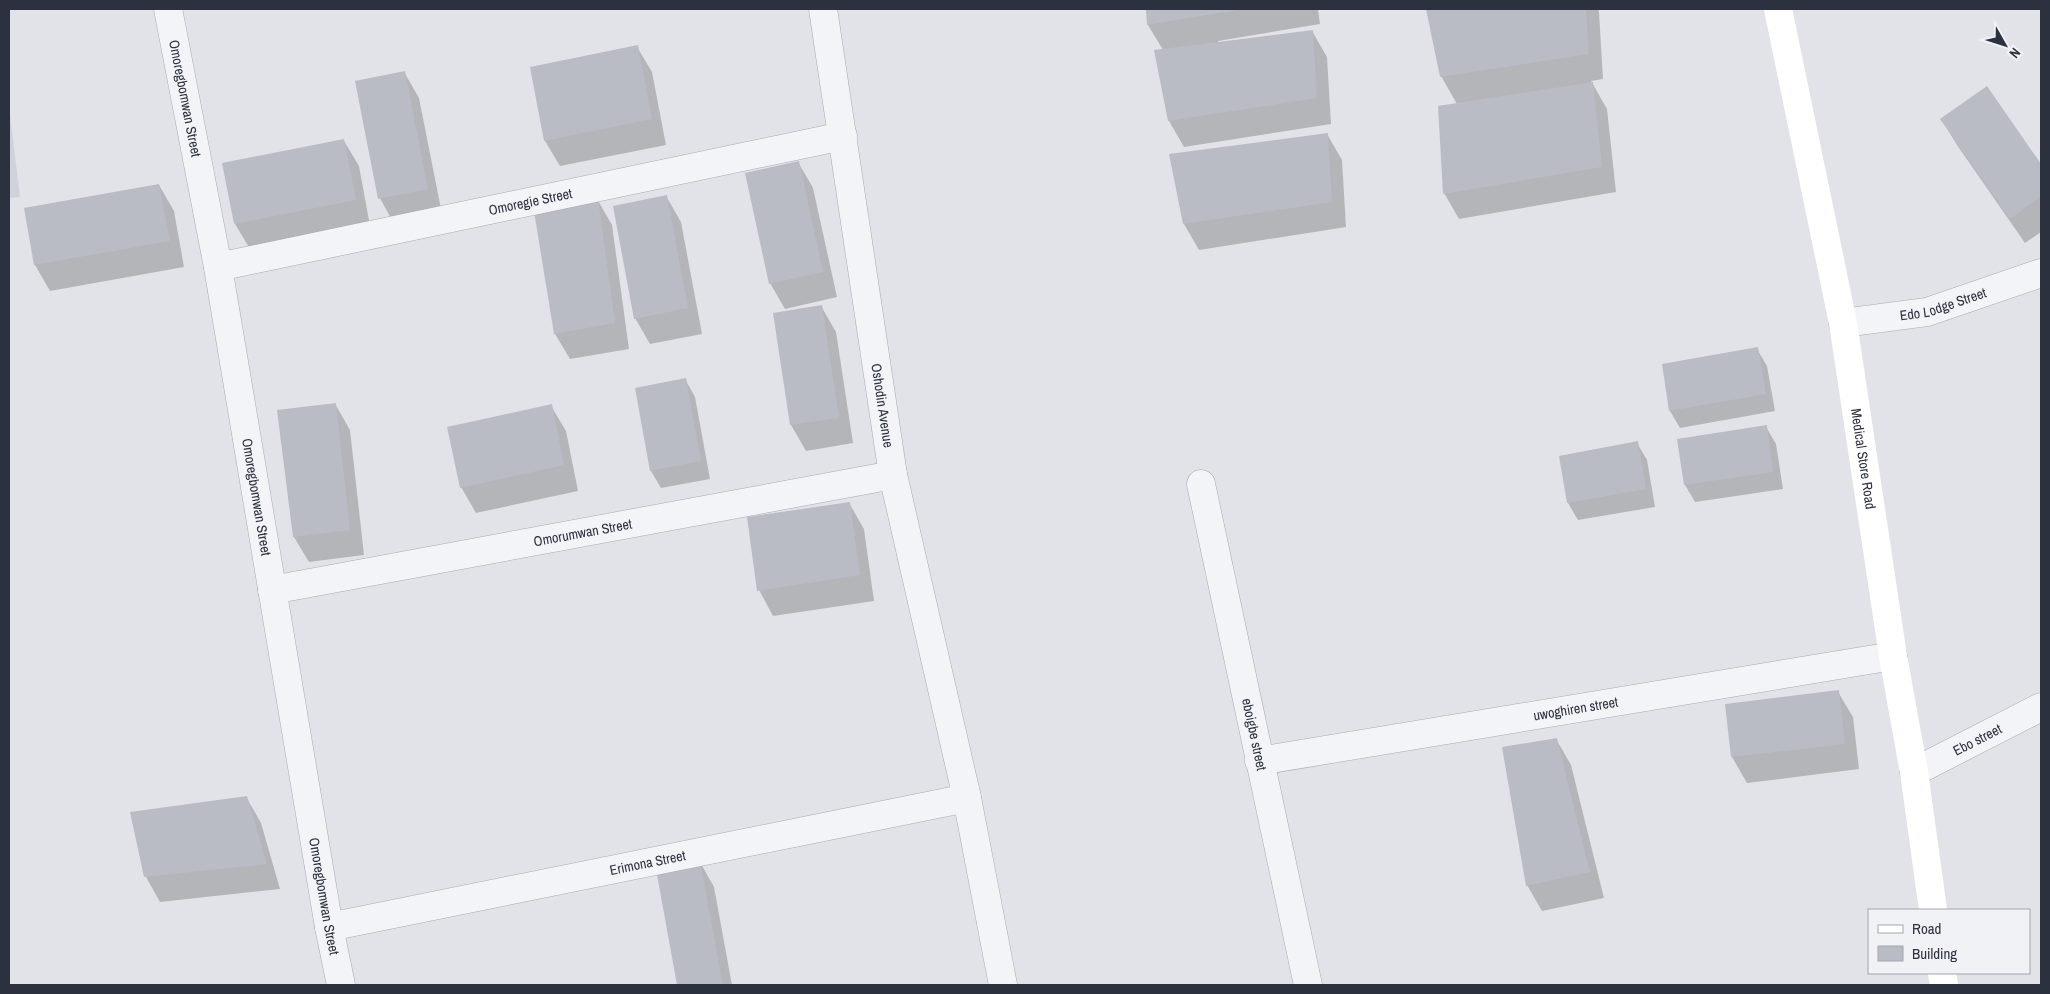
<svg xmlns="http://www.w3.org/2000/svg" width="2050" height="994" viewBox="0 0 2050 994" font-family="'Archivo Narrow',sans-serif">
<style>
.built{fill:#cfd2da}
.shadow{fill:#0003}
.building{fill:#b9bcc4}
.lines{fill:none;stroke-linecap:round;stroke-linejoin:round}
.street-casing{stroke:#a7aab2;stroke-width:29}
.street{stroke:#f3f4f7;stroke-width:28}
.secondary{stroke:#fff;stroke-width:28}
.labels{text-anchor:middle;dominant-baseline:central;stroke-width:5;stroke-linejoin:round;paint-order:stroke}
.street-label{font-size:14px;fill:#2b313e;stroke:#f0f2f6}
</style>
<rect width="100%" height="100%" fill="#e1e3e8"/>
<!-- built -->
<polygon class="built" points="9,107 20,197 9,198"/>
<!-- shadow -->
<g class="shadow">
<polygon points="1147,9 1318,9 1320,24 1218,41 1218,43 1312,31 1327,57 1331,124 1184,147 1169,121 1155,51 1163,50 1148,25"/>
<polygon points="1428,9 1598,9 1599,12 1603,79 1591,81 1607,109 1616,192 1459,219 1444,193 1457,104 1441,76"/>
<polygon points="637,47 652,72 666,145 560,166 545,141 531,68"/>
<polygon points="404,72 419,98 442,214 394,224 380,198"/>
<polygon points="1987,88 2041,167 2041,232 2025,243 1957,145 1942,120"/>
<polygon points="1327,134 1342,160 1346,227 1199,250 1184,224 1170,155"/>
<polygon points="344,141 359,166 370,226 250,249 235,224"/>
<polygon points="798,162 813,188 837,297 785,309 770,283"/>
<polygon points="159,185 174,211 184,267 50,291 35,265 25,209"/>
<polygon points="666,196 681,222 702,334 650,344 635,318"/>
<polygon points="597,199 612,225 629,349 570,359 555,334"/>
<polygon points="821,306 836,332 853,443 806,451 791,425 774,314"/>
<polygon points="1757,349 1767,366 1775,411 1680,428 1670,411"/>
<polygon points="685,379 695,397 710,479 661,488 651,471"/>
<polygon points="335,404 350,430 364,555 309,562 294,537"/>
<polygon points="551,406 566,431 578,491 476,513 461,487"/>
<polygon points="1766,427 1776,444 1783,489 1695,502 1685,485"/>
<polygon points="1637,443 1647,460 1655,507 1578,520 1568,503 1560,457"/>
<polygon points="849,503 864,529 874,601 773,616 759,590"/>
<polygon points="1838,692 1853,717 1859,769 1747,783 1732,757 1726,705"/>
<polygon points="1556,739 1571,765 1604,898 1542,911 1527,885"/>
<polygon points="246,797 261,823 280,889 160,902 146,877"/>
<polygon points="700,862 714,887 732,985 678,985 657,870"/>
</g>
<!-- building -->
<g class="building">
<polygon points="1146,9 1238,9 1238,10 1147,25"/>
<polygon points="1426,9 1586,9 1589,54 1440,77"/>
<polygon points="1313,30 1317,98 1168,121 1154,50"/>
<polygon points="638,45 652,119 544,141 530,67"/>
<polygon points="405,71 428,189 378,199 355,81"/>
<polygon points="1593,82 1602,167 1443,194 1438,106"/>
<polygon points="1987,86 2041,164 2041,196 2010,219 1940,119"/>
<polygon points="1328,133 1332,202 1183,224 1169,154"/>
<polygon points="344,139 356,200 234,224 222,163"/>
<polygon points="799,161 823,272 769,284 745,173"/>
<polygon points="159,184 170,241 34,265 24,208"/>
<polygon points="667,195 688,308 634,319 613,206"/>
<polygon points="598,198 615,323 554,334 533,205"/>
<polygon points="822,305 839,418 790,425 773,313"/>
<polygon points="1758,347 1766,394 1669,411 1662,364"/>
<polygon points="686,378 701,461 650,471 635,388"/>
<polygon points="336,403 350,530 293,537 277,410"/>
<polygon points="552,404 564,465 460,488 447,427"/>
<polygon points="1767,425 1773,472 1684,485 1677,439"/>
<polygon points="1638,441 1646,489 1567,503 1559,456"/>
<polygon points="850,502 860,575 757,591 747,517"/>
<polygon points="1839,690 1845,744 1731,757 1725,704"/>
<polygon points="1557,738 1590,872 1526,886 1502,747"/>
<polygon points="247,796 267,864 144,877 130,812"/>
<polygon points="700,861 723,985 677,985 656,869"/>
</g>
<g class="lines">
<!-- street casing -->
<g class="street-casing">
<g id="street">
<path id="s1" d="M168 9 218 267 329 927 341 985"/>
<path id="s2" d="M823 9 893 475 967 798 1003 985"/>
<path id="s3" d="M218 267 843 136"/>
<path id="s4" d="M1843 323 1927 312 2041 273"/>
<path id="s5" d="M1201 484 1308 985"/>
<path id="s6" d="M272 590 893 475"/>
<path id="s7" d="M1259 761 1893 656"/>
<path id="s8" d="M1914 772 2041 707"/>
<path id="s9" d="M329 927 967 798"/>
</g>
</g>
<!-- street -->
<use href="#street" class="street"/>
<!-- secondary -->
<g class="secondary">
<path id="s10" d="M1778 9 1843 323 1893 656 1914 772 1933 910"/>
<polyline points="1942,973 1944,985"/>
</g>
</g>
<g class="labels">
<!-- street labels -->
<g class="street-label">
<text stroke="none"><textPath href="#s1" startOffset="91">Omoregbomwan Street</textPath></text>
<text stroke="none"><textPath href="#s3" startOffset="319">Omoregie Street</textPath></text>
<text stroke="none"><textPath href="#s4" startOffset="102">Edo Lodge Street</textPath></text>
<text stroke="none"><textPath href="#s2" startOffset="401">Oshodin Avenue</textPath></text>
<text stroke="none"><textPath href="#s10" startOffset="458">Medical Store Road</textPath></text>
<text stroke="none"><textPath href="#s1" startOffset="496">Omoregbomwan Street</textPath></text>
<text stroke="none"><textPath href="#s6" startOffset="316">Omorumwan Street</textPath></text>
<text stroke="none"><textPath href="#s7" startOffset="321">uwoghiren street</textPath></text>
<text stroke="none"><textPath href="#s5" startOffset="256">eboigbe street</textPath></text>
<text stroke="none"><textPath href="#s8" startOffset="71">Ebo street</textPath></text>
<text stroke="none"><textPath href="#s9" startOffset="325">Erimona Street</textPath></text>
<text stroke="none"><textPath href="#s1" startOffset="901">Omoregbomwan Street</textPath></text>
</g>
</g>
<!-- border -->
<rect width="2050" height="994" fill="none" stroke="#2b313e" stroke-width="20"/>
<!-- legend -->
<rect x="1868" y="909" width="162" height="65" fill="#f0f2f6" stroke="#a1a5ac"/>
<rect x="1878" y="925" width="25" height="8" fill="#ffffff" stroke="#a1a5ac"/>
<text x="1912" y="934" font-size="15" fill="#2b313e">Road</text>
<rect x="1878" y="946" width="25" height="15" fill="#b9bcc4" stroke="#a1a5ac"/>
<text x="1912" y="959" font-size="15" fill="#2b313e">Building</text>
<!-- north arrow -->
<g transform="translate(2005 45) rotate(129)" stroke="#f0f2f6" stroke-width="4" paint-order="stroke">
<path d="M0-4L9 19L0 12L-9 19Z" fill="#2b313e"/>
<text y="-8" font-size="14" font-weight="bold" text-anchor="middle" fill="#2b313e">N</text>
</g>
</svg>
